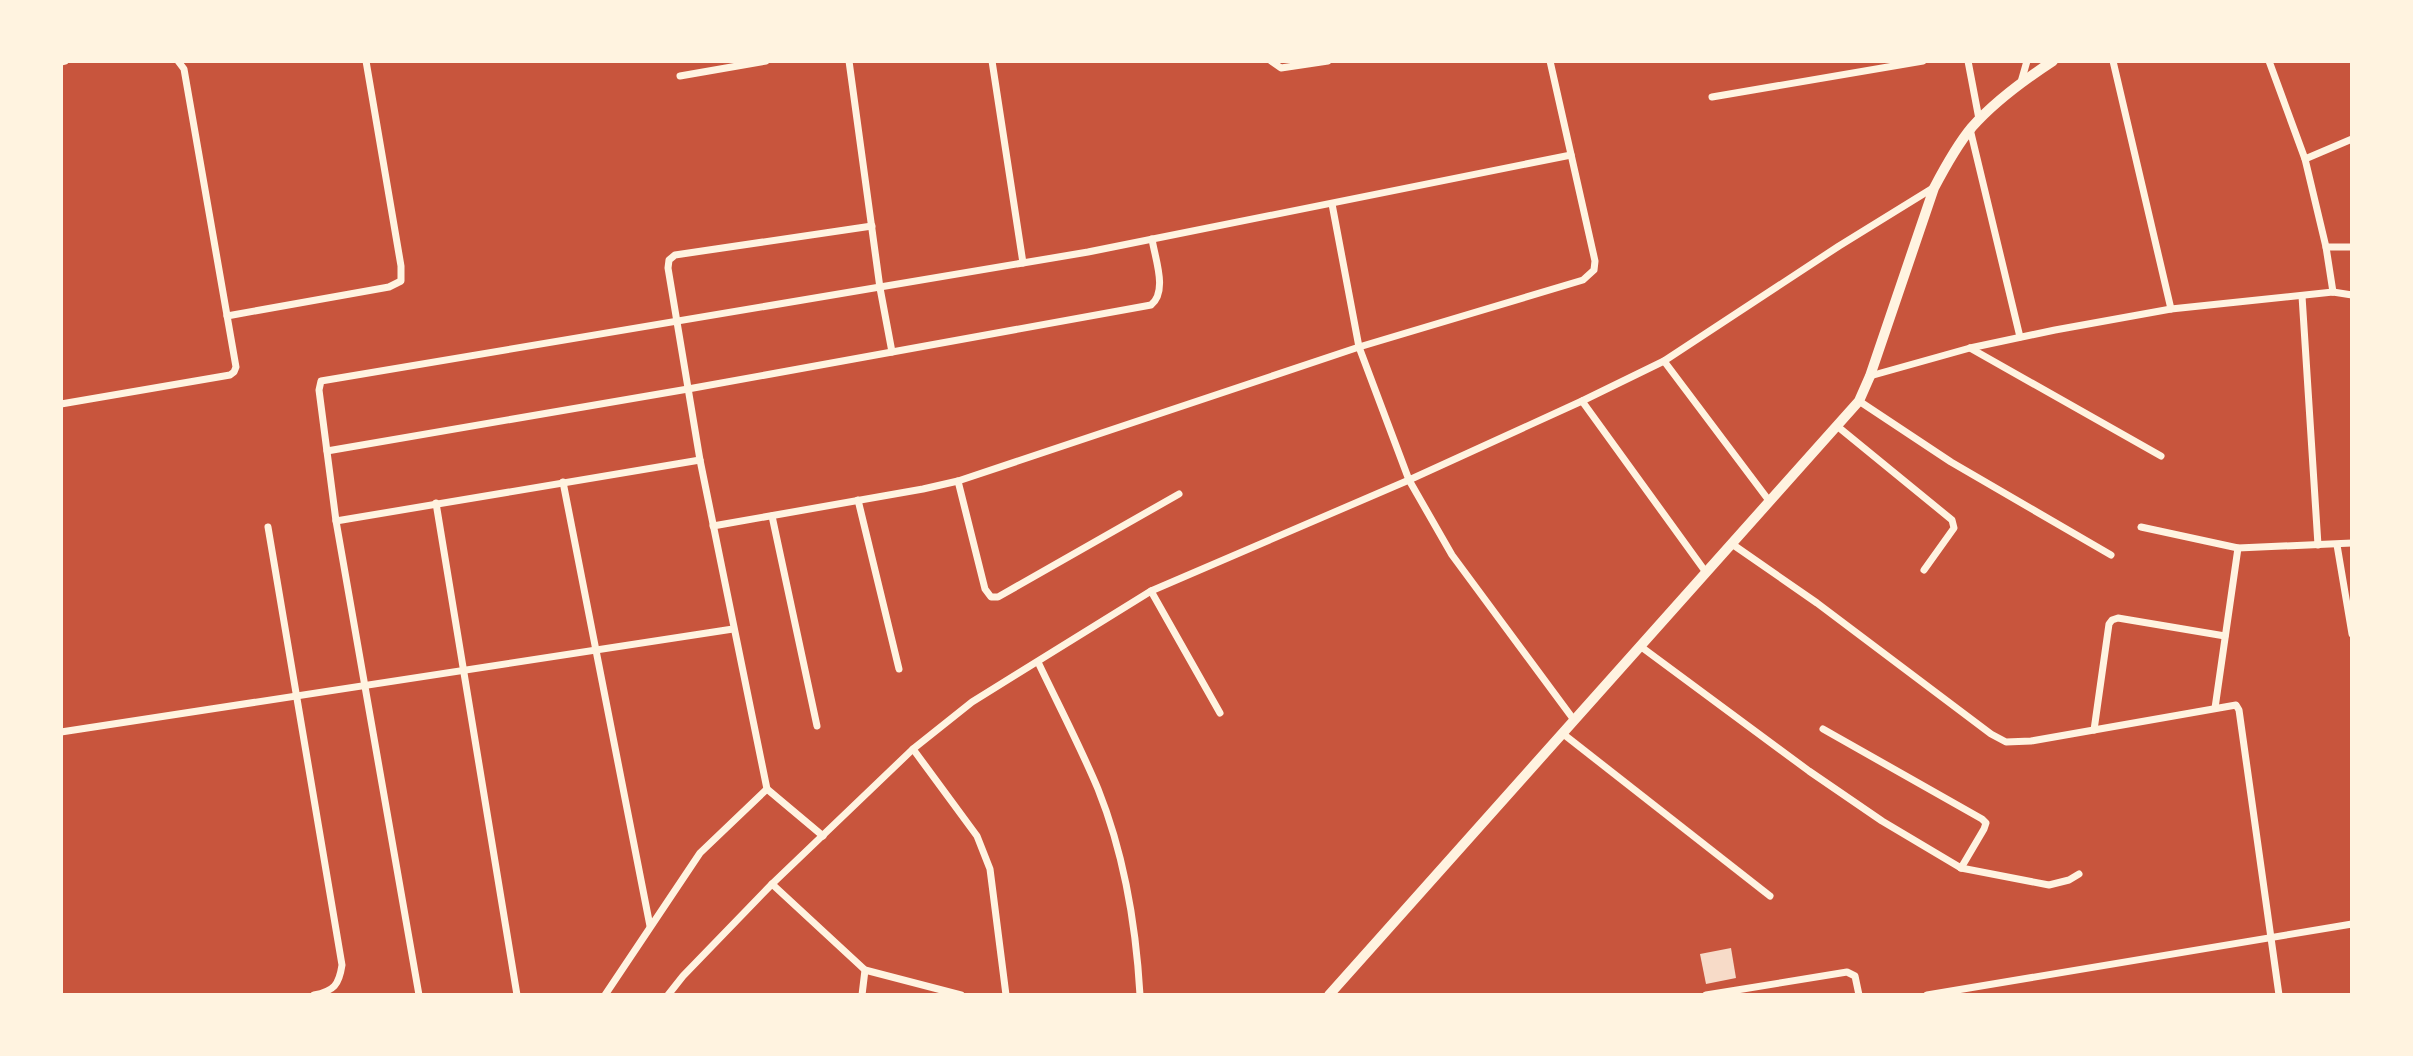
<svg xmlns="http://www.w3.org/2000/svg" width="2413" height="1056" viewBox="0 0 2413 1056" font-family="'Public Sans',sans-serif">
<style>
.building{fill:#f7dbc8}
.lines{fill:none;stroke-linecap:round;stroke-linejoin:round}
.minor{stroke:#fff3e0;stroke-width:7}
.tertiary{stroke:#fff3e0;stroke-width:10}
</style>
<rect width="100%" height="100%" fill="#c8553d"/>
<!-- building -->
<polygon class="building" points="1731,948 1736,978 1706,984 1700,954"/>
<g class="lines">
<!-- minor -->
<g class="minor">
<polyline points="849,61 880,288 892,352"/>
<polyline points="992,61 1023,263"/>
<polyline points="1271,61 1281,68 1328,61"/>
<polyline points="1968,61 1979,119"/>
<polyline points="2113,61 2171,309"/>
<polyline points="2269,61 2305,159 2326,247 2333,292"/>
<polyline points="61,62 65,61"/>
<polyline points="680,76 766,61"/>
<polyline points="2021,82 2027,61"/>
<polyline points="1712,97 1923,61"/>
<polyline points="1970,129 2020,337"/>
<polyline points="2305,159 2352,139"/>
<polyline points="1332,204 1359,347 1409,480 1452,555 1574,720"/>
<polyline points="2326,247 2352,247"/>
<polyline points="2302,296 2318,545"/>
<polyline points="227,316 389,287 401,281 401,266 366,61"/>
<polyline points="1970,348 2161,456"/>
<polyline points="1664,361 1770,502"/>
<polyline points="1870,376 1970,348 2055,330 2171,309 2333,292 2352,295"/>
<polyline points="1582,401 1705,571"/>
<polyline points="1859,401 1951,462 2111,555"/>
<polyline points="61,404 230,375 234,372 236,367 184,69 178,61"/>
<polyline points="1837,426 1952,520 1954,528 1924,570"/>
<path d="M327 451 688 389 1151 305C1168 291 1155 259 1152 239"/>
<polyline points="958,481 985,589 991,597 998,597 1179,494"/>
<polyline points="563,482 650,926"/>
<polyline points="858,500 899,669"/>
<polyline points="436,503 517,995"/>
<polyline points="772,516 817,726"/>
<polyline points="336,521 700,460"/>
<polyline points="713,526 923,489 958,481 1359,347 1583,280 1594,270 1595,261 1550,61"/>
<path d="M268 527 342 965C339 985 334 991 314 995"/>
<polyline points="2141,527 2238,548 2352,543"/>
<polyline points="1732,544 1817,603 1991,734 2006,742 2031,741 2236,705 2239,710 2279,995"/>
<polyline points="2337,545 2352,634"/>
<polyline points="1151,591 1220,713"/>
<polyline points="1640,646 1809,771 1882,821 1961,868 1984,829 1986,823 1982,819 1823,729"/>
<path d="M1038 662C1058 704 1080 746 1098 789 1124 854 1136 925 1140 995"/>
<polyline points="2215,708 2238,548"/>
<polyline points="2094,730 2109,624 2112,620 2118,618 2225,636"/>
<polyline points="61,732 733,629"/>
<polyline points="1562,733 1770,896"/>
<polyline points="913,749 977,836 990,869 1006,995"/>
<polyline points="823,836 767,789 700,460 668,268 669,260 675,255 872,226"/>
<polyline points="1961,868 2049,885 2069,880 2079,874"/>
<polyline points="772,884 865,970 961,995"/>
<polyline points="419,995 336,521 319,390 321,381 1088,252 1571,155"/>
<polyline points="605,995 700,853 767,789"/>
<polyline points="668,995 683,976 772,884 913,749 972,702 1151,591 1409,480 1582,401 1664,361 1839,246 1933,188"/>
<polyline points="862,995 865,970"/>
<polyline points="1706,995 1847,972 1855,976 1859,995"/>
<polyline points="1927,995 2352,924"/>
</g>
<!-- tertiary -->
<path class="tertiary" d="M1329 995 1859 401 1870 376 1934 188C1945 167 1957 145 1972 127 1995 101 2024 80 2053 61"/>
</g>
<!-- border -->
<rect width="2413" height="1056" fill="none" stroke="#fff3e0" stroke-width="126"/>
</svg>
